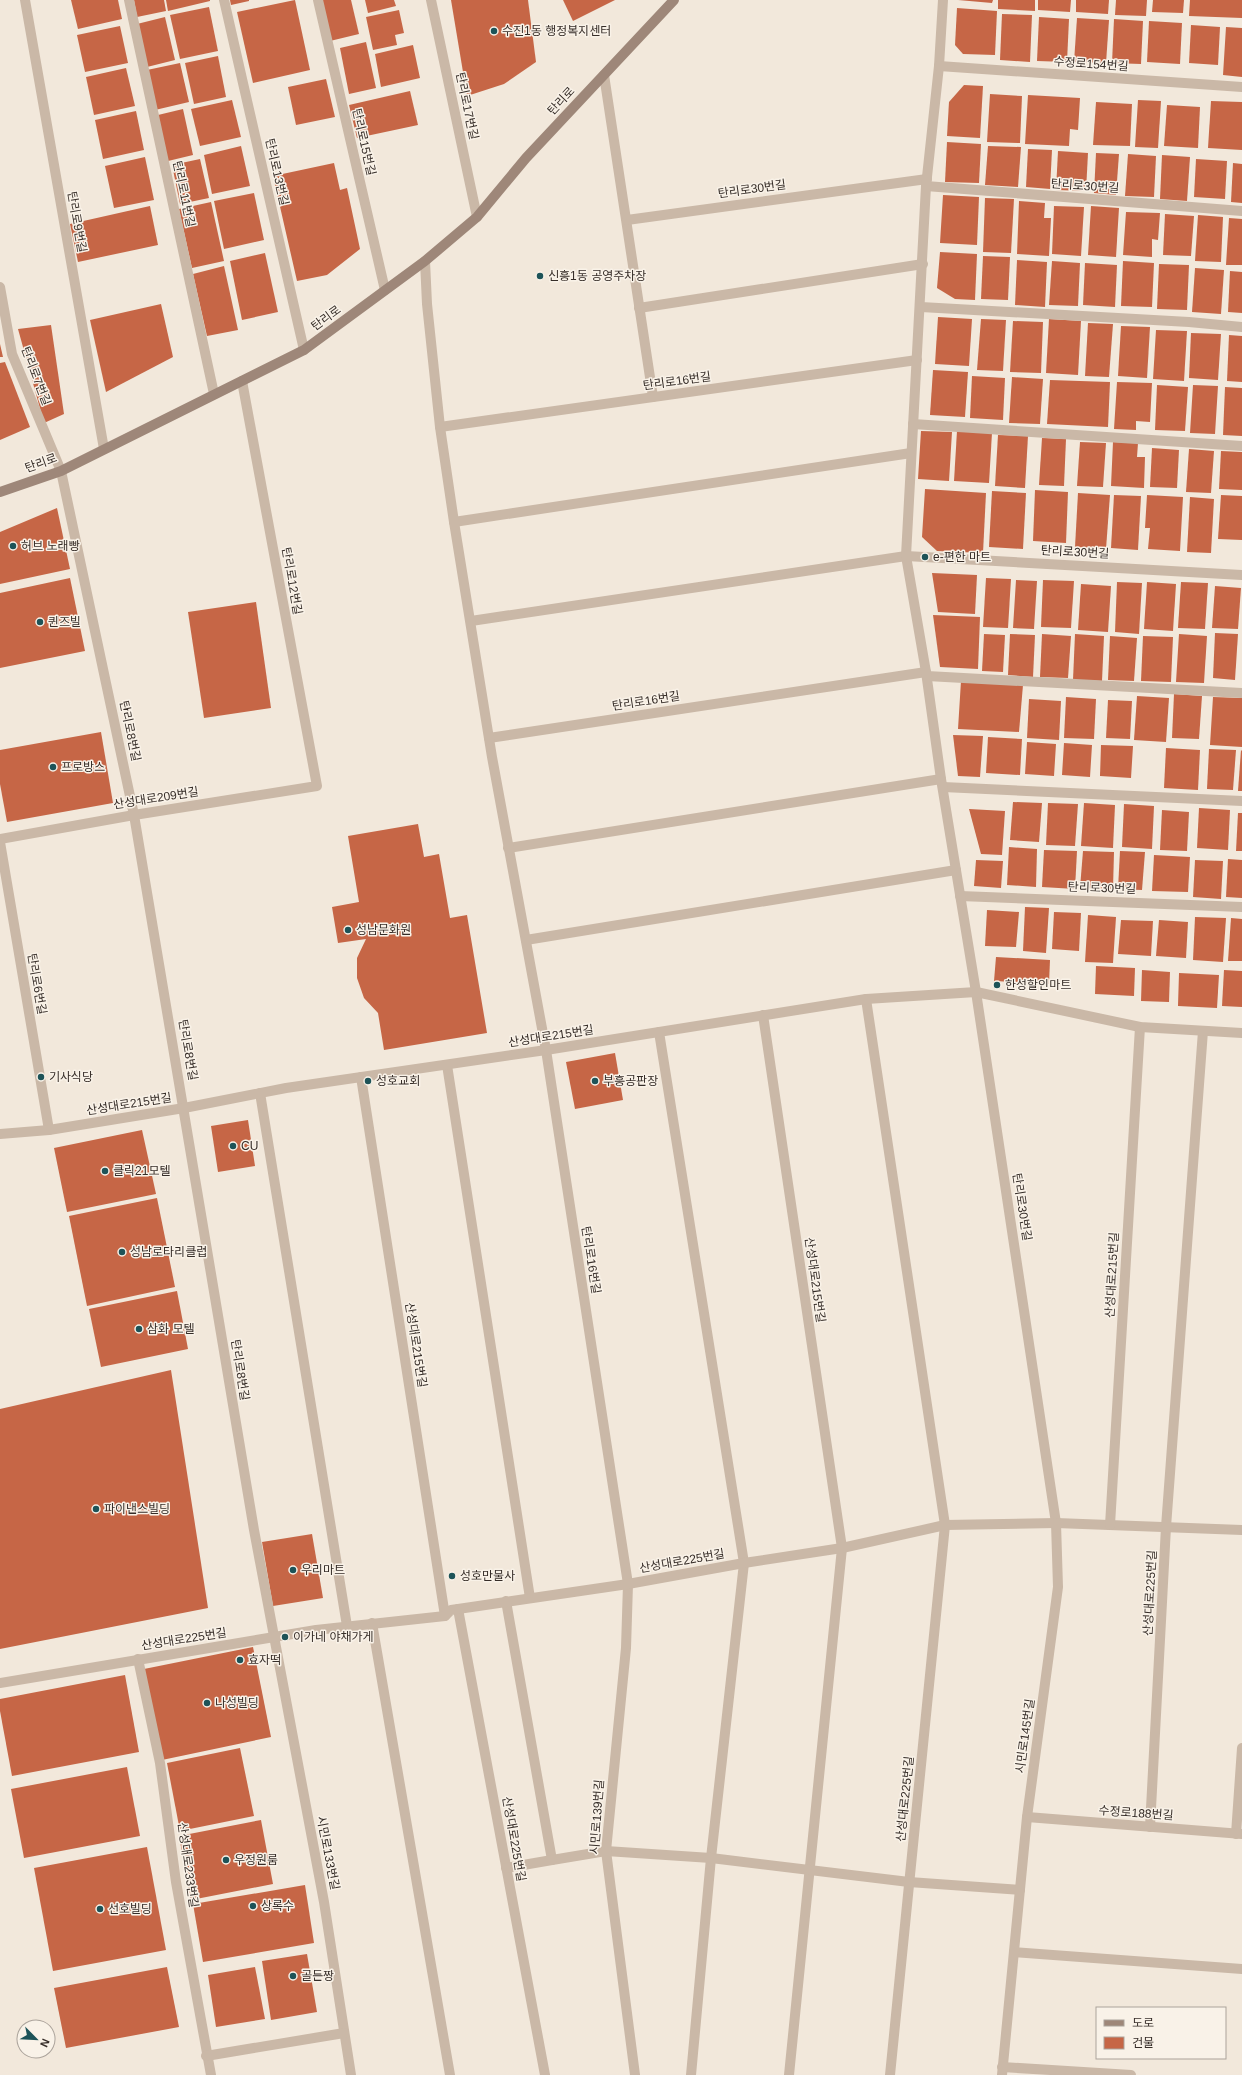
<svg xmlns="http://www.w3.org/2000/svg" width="1242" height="2075" viewBox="0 0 1242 2075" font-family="Helvetica,'Noto Sans KR',sans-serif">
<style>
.building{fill:#c66646}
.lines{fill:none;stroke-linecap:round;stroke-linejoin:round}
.lane{stroke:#cab8a7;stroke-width:10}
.street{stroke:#cab8a7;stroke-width:10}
.secondary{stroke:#9e8779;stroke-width:10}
.poi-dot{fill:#1d5358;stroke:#f9f2e8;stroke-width:1.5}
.labels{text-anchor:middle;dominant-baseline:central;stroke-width:3;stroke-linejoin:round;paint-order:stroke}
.poi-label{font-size:12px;fill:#362d28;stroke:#f9f2e8;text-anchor:start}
.street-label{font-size:12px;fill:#362d28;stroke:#f9f2e8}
</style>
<rect width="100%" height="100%" fill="#f2e8db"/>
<!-- building -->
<g class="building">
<polygon points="71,0 118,0 122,19 78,29"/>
<polygon points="134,0 164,0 166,11 137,17"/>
<polygon points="166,0 210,0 210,1 168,11"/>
<polygon points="230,0 249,0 249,1 231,5"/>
<polygon points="295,0 310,70 253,83 237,12"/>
<polygon points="321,0 351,0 359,34 330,41"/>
<polygon points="365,0 394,0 396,6 368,13"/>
<polygon points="451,0 528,0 536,62 504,84 467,96"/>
<polygon points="563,0 615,0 573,21"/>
<polygon points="958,0 993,0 992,3"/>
<polygon points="998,0 1035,0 1035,11 998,9"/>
<polygon points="1038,0 1071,0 1070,12 1038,10"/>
<polygon points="1076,0 1109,0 1108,14 1076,12"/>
<polygon points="1116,0 1147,0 1146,16 1115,15"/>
<polygon points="1153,0 1184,0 1183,13 1152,12"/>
<polygon points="1190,0 1242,0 1242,18 1189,16"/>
<polygon points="209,7 218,51 180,59 170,15"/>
<polygon points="957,8 997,11 995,55 963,54 955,45"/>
<polygon points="399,10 404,33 395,35 397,45 373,50 366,17"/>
<polygon points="1002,14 1032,15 1030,62 1000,60"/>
<polygon points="165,17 175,60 147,67 137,24"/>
<polygon points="1039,17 1069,19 1067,62 1037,61"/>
<polygon points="1077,18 1109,20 1106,63 1074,62"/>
<polygon points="1114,19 1143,21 1141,64 1112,63"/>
<polygon points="1149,21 1182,23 1180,64 1147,62"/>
<polygon points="1191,25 1220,27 1218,65 1189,63"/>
<polygon points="120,26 128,63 85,72 77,35"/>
<polygon points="1226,27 1242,28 1242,77 1223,75"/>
<polygon points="366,42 376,88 349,94 340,48"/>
<polygon points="413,45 420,78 381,87 375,54"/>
<polygon points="218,56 226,97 194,104 185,63"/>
<polygon points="180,63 189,102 155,110 147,70"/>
<polygon points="126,68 135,106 94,115 86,77"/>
<polygon points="326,79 335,117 296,125 288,87"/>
<polygon points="964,85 983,86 980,138 947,136 949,102"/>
<polygon points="410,91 418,125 357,138 349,105"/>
<polygon points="990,94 1022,96 1020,143 987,142"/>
<polygon points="1028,95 1080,98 1078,130 1070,129 1069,146 1025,144"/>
<polygon points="232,100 241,137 200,146 191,109"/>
<polygon points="1138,100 1161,101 1158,148 1135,147"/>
<polygon points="1211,101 1242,102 1242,150 1208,148"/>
<polygon points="1096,102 1132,104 1130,146 1093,145"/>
<polygon points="1167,105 1200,107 1198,148 1164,146"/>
<polygon points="183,109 193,155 168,161 158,115"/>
<polygon points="136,111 144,150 103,159 95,120"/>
<polygon points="947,142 981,144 979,183 945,182"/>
<polygon points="241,146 250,186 212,194 204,155"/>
<polygon points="988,146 1021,147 1018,187 985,185"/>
<polygon points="1028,149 1052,150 1050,189 1026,187"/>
<polygon points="1058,151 1088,153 1086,191 1056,190"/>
<polygon points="1096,153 1119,154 1116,195 1094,193"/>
<polygon points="1128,154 1156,156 1154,197 1125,196"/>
<polygon points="1162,155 1190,157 1187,201 1160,199"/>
<polygon points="145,157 154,200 114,208 105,166"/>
<polygon points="200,159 209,198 180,204 172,165"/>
<polygon points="1196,159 1227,161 1225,199 1194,197"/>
<polygon points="334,163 340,190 347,188 360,249 327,275 297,281 273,176"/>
<polygon points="1233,163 1242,164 1242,203 1231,202"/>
<polygon points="254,193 264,240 224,249 214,201"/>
<polygon points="943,195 979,197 977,245 940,243"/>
<polygon points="985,198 1014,199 1011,253 983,252"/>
<polygon points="1019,201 1045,203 1044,218 1051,218 1049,256 1017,254"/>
<polygon points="211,202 224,261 192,268 179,209"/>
<polygon points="150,206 158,245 78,262 70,224"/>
<polygon points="1054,206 1084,207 1081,256 1052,254"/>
<polygon points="1091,206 1119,208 1116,257 1088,255"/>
<polygon points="1126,212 1160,213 1158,240 1152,239 1152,257 1123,255"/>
<polygon points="1165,214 1194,216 1191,256 1163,255"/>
<polygon points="1198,215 1223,217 1221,262 1195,261"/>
<polygon points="1229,218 1242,219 1242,265 1226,265"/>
<polygon points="940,252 977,254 975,300 955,299 937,288"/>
<polygon points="265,253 278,312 242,320 230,261"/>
<polygon points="983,256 1010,257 1008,300 981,299"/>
<polygon points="1017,260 1047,262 1045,307 1015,305"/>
<polygon points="1052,261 1080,263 1078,306 1049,305"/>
<polygon points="1123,261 1154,263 1152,307 1121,306"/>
<polygon points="1085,263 1117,265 1115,307 1083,305"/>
<polygon points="1159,264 1189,265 1187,310 1157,309"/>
<polygon points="224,266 238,330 207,336 193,274"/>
<polygon points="1195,268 1224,270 1221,314 1192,312"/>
<polygon points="1230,271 1242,272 1242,313 1228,312"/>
<polygon points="161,304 173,357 106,392 90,320"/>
<polygon points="938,317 972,319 969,366 935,364"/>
<polygon points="981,319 1006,320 1003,371 977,370"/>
<polygon points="1049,319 1081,321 1078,375 1046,373"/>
<polygon points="1013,321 1043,322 1041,373 1010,372"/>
<polygon points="1088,323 1113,324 1109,377 1085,376"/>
<polygon points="51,325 64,414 44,423 18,329"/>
<polygon points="1121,326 1150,327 1147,378 1118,376"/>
<polygon points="1156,330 1187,331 1184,381 1153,379"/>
<polygon points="1191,333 1221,334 1218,380 1189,378"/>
<polygon points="1229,335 1242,336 1242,382 1227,381"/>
<polygon points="0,344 3,357 0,357"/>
<polygon points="5,362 30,427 0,440 0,363"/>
<polygon points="933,370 968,372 965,417 930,415"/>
<polygon points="972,376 1005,378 1003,420 970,418"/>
<polygon points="1012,377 1043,379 1040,424 1009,423"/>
<polygon points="1050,380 1110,382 1108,427 1047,424"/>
<polygon points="1117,382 1152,383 1150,422 1136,421 1136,430 1114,429"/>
<polygon points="1157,385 1188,387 1185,431 1155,430"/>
<polygon points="1193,385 1218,386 1215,434 1190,433"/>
<polygon points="1225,387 1242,388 1242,436 1223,435"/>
<polygon points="921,431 952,432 949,481 918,479"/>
<polygon points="957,431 992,433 989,483 954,481"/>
<polygon points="998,435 1028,436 1025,488 995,486"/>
<polygon points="1042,438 1066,439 1064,486 1039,485"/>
<polygon points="1080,442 1106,443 1103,487 1077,486"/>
<polygon points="1113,442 1138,443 1137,457 1145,457 1144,488 1111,486"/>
<polygon points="1152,448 1179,450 1177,488 1150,487"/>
<polygon points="1189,449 1214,451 1211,493 1186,492"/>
<polygon points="1221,451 1242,452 1242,490 1219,489"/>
<polygon points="925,489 986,493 983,553 937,551 922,537"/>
<polygon points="1035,490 1068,492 1066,543 1033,541"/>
<polygon points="992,491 1026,493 1023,549 989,547"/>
<polygon points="1078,493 1110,495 1106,549 1075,547"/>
<polygon points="1114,495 1141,496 1138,550 1111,548"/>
<polygon points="1147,495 1183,497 1180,551 1148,549 1150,528 1145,528"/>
<polygon points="1221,495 1242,496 1242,540 1218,539"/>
<polygon points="1190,497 1214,499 1211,553 1187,552"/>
<polygon points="57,508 70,569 0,584 0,532"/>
<polygon points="932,573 977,575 975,614 938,612"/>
<polygon points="70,578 85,651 0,668 0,593"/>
<polygon points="986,578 1011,579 1008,628 983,627"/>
<polygon points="1016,580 1037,581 1034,629 1013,628"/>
<polygon points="1043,580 1074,581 1071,628 1041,627"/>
<polygon points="1117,582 1142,583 1139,634 1115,632"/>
<polygon points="1147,582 1176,584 1173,631 1144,629"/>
<polygon points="1181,582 1208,583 1205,629 1178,628"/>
<polygon points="1081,584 1111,586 1108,632 1078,630"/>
<polygon points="1215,586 1241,588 1238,629 1212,628"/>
<polygon points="256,602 271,708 204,718 188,612"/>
<polygon points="933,615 980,617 978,669 940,667"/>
<polygon points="1215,633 1238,634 1235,680 1213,678"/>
<polygon points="984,634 1005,635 1003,672 982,671"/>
<polygon points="1010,634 1035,635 1033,677 1008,675"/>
<polygon points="1042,634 1071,636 1068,678 1040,677"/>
<polygon points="1075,634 1104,636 1102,681 1073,680"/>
<polygon points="1179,634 1207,636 1204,683 1176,682"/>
<polygon points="1110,636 1137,638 1134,681 1108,680"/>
<polygon points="1143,636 1173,637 1171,682 1141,681"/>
<polygon points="961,681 1023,685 1019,732 958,729"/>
<polygon points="1174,694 1202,696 1199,739 1172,738"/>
<polygon points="1137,696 1169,698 1166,742 1134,740"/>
<polygon points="1066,697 1096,699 1094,739 1064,738"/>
<polygon points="1213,697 1242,698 1242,747 1210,745"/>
<polygon points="1029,699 1061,701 1059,740 1027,738"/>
<polygon points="1108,700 1132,701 1130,739 1106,738"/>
<polygon points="101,732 113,803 7,822 0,784 0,750"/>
<polygon points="953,735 983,736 980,777 958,776"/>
<polygon points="988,737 1022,739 1020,775 986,773"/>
<polygon points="1027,742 1056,744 1054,776 1025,774"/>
<polygon points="1064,743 1092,745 1090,777 1062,775"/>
<polygon points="1101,745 1133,746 1131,778 1100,776"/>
<polygon points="1166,748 1200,750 1198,790 1164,788"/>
<polygon points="1209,749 1236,750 1233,790 1207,789"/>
<polygon points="1241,750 1242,751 1242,791 1238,791"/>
<polygon points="1013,802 1042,803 1039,842 1010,840"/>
<polygon points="1048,803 1078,804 1075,846 1046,845"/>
<polygon points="1084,803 1115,805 1113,848 1081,846"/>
<polygon points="1124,804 1154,806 1152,849 1122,847"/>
<polygon points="1199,808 1230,810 1228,850 1197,848"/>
<polygon points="969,809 1005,811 1002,855 981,854"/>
<polygon points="1162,810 1189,812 1187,851 1160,850"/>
<polygon points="1238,813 1242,813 1242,851 1236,851"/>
<polygon points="418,824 424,857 439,854 450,918 467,915 487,1033 384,1050 378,1013 364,998 357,978 357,958 366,939 338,943 332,907 359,902 348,836"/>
<polygon points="1009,847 1037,849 1036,887 1007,885"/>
<polygon points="1044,850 1077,851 1075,889 1042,887"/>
<polygon points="1083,851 1114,852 1113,889 1080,888"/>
<polygon points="1120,851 1145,852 1142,890 1118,889"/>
<polygon points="1154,855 1190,857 1188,892 1152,891"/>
<polygon points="1228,859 1242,860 1242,898 1226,897"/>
<polygon points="976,860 1003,861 1001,888 974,886"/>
<polygon points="1195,860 1223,861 1221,899 1193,897"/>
<polygon points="1025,907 1049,908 1046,953 1023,951"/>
<polygon points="987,910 1019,912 1016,947 985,946"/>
<polygon points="1054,912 1081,913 1079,951 1052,949"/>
<polygon points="1088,915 1116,917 1113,963 1085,962"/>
<polygon points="1195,917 1226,918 1223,962 1193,960"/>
<polygon points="1231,918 1242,919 1242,961 1228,961"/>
<polygon points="1121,920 1153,921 1151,956 1118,954"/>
<polygon points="1159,920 1188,922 1186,958 1156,956"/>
<polygon points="996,957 1050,960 1049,984 994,981"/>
<polygon points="1096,966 1135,968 1134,996 1095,994"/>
<polygon points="1142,970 1170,972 1169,1002 1141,1001"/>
<polygon points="1224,970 1242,971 1242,1007 1222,1006"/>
<polygon points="1179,973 1219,975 1217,1008 1178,1006"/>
<polygon points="615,1053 623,1100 575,1109 566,1062"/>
<polygon points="248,1120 255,1166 218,1172 211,1126"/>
<polygon points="142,1130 156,1194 67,1212 54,1148"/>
<polygon points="157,1198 175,1287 87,1306 69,1216"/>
<polygon points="177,1291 188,1349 101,1367 89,1309"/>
<polygon points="171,1370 208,1608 0,1649 0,1409"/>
<polygon points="312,1534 323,1598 273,1606 262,1542"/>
<polygon points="253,1647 271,1737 162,1760 144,1669"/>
<polygon points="125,1675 139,1752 12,1776 0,1711 0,1699"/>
<polygon points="240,1748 254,1816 180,1831 167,1763"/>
<polygon points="127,1767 140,1836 24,1858 11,1789"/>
<polygon points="261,1820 273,1884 191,1900 179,1836"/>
<polygon points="147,1847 166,1950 53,1971 34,1868"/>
<polygon points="305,1885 314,1943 203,1962 193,1904"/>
<polygon points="307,1954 317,2012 271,2020 262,1961"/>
<polygon points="167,1967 179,2027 66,2048 54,1988"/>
<polygon points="255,1967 265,2019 216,2027 208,1975"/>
</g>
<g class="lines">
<!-- lane -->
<g class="lane">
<polyline points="129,0 214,394"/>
<polyline points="224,0 304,350"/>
<polyline points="318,0 385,290"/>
<polyline points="604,75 653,397"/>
<polyline points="926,186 1242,211"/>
<polyline points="627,220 927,179"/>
<polyline points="0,287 12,354 61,471"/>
<polyline points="921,307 1189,322 1242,327"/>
<polyline points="639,308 923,264"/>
<polyline points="913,424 1242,446"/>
<polyline points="440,427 917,360"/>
<polyline points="454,522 911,453"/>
<polyline points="471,621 906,556"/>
<polyline points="927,676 1242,693"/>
<polyline points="489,738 926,672"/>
<polyline points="943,787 1242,801"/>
<polyline points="0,839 134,815 317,786 242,381"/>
<polyline points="0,842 49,1130"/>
<polyline points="508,848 941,779"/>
<polyline points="960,896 1242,907"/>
<polyline points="526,940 956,870"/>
<polyline points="866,999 945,1525 890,2075"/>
<polyline points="763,1015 842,1548 789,2075"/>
<polyline points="659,1032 744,1563 711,1858 691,2075"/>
<polyline points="447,1065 530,1598"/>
<polyline points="361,1077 445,1616"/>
<polyline points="260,1093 347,1626"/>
<polyline points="1056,1523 1242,1530"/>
<polyline points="1110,1525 1140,1027"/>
<polyline points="506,1601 552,1860 606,1851 711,1858 909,1882 1020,1890"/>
<polyline points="458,1609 545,2075"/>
<polyline points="372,1623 450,2075"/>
<polyline points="1150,1827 1166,1527 1203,1031"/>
<polyline points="1236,1834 1242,1748"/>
<polyline points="506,1868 552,1860"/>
<polyline points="1014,1952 1242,1969"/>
<polyline points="1002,2067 1131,2075"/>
</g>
<!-- street -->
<g class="street">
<polyline points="25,0 104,449"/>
<polyline points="431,0 477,217"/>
<polyline points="943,0 939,66 926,186 906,556 926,672 941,779 976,992 1056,1523 1058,1587 1027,1817 1002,2075"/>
<polyline points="939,66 1242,87"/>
<polyline points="425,261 427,304 440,427 454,522 492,757 546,1050 628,1584 626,1648 606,1851 635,2075"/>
<polyline points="61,471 134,815 254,1530 324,1902 351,2075"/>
<polyline points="906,556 1242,575"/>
<polyline points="0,1134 49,1130 184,1108 286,1088 546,1050 866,999 976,992 1140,1027 1242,1033"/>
<polyline points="138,1659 160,1763 176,1882 211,2075"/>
<polyline points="0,1683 316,1630 445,1616 451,1610 458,1609 628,1584 744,1563 842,1548 945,1525 1056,1523"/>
<polyline points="1027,1817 1242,1834"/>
<polyline points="206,2056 344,2033"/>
</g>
<!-- secondary -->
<polyline class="secondary" points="0,492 61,471 304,350 425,261 477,217 526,158 674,0"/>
</g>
<!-- markers -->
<g class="poi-dot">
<circle cx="494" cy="31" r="4"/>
<circle cx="540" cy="276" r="4"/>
<circle cx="13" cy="546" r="4"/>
<circle cx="925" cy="557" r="4"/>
<circle cx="40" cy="622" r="4"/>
<circle cx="53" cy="767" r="4"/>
<circle cx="348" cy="930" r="4"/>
<circle cx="997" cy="985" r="4"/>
<circle cx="41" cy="1077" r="4"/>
<circle cx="368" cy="1081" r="4"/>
<circle cx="595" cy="1081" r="4"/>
<circle cx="233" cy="1146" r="4"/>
<circle cx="105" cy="1171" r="4"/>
<circle cx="122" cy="1252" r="4"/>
<circle cx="139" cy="1329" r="4"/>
<circle cx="96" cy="1509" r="4"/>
<circle cx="293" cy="1570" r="4"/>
<circle cx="452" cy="1576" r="4"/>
<circle cx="285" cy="1637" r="4"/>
<circle cx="240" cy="1660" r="4"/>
<circle cx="207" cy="1703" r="4"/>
<circle cx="226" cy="1860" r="4"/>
<circle cx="253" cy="1906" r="4"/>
<circle cx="100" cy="1909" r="4"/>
<circle cx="293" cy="1976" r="4"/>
</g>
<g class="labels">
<!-- poi labels -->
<g class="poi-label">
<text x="502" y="31">수진1동 행정복지센터</text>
<text x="548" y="276">신흥1동 공영주차장</text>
<text x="21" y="546">허브 노래빵</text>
<text x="933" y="557">e-편한 마트</text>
<text x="48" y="622">퀸즈빌</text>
<text x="61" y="767">프로방스</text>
<text x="356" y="930">성남문화원</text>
<text x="1005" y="985">한성할인마트</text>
<text x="49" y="1077">기사식당</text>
<text x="376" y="1081">성호교회</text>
<text x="603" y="1081">부흥공판장</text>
<text x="241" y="1146">CU</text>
<text x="113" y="1171">클릭21모텔</text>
<text x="130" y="1252">성남로타리클럽</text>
<text x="147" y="1329">삼화 모텔</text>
<text x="104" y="1509">파이낸스빌딩</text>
<text x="301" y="1570">우리마트</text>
<text x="460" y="1576">성호만물사</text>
<text x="293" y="1637">이가네 야채가게</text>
<text x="248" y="1660">효자떡</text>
<text x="215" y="1703">나성빌딩</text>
<text x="234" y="1860">우정원룸</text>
<text x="261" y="1906">상록수</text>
<text x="108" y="1909">선호빌딩</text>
<text x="301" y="1976">골든짱</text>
</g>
<!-- street labels -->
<g class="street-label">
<text transform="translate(1091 64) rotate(4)">수정로154번길</text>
<text transform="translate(561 101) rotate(-47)">탄리로</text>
<text transform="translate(467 106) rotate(78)">탄리로17번길</text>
<text transform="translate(364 142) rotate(77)">탄리로15번길</text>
<text transform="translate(277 172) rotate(77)">탄리로13번길</text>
<text transform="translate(1085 186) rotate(4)">탄리로30번길</text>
<text transform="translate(752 189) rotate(-8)">탄리로30번길</text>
<text transform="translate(184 194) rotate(78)">탄리로11번길</text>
<text transform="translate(77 222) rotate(80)">탄리로9번길</text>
<text transform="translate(326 318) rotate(-36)">탄리로</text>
<text transform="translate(36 376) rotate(69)">탄리로7번길</text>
<text transform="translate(677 381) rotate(-8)">탄리로16번길</text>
<text transform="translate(41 463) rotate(-20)">탄리로</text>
<text transform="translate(1075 552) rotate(3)">탄리로30번길</text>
<text transform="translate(292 581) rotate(80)">탄리로12번길</text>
<text transform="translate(646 701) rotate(-9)">탄리로16번길</text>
<text transform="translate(130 731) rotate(78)">탄리로8번길</text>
<text transform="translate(156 798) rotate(-9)">산성대로209번길</text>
<text transform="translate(1102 888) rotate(2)">탄리로30번길</text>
<text transform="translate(37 984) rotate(80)">탄리로6번길</text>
<text transform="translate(551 1036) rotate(-9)">산성대로215번길</text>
<text transform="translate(188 1050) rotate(80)">탄리로8번길</text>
<text transform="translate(129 1104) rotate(-9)">산성대로215번길</text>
<text transform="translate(1022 1207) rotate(81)">탄리로30번길</text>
<text transform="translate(591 1260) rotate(81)">탄리로16번길</text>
<text transform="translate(1112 1275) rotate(-87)">산성대로215번길</text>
<text transform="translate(815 1280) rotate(82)">산성대로215번길</text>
<text transform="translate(416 1345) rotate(81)">산성대로215번길</text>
<text transform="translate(240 1370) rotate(81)">탄리로8번길</text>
<text transform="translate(682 1561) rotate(-10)">산성대로225번길</text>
<text transform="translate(1150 1593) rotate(-87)">산성대로225번길</text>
<text transform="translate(184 1639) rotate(-9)">산성대로225번길</text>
<text transform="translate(1025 1736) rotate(-82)">시민로145번길</text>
<text transform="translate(905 1799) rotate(-84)">산성대로225번길</text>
<text transform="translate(1136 1813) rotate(4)">수정로188번길</text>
<text transform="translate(597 1817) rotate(-86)">시민로139번길</text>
<text transform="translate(514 1839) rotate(80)">산성대로225번길</text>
<text transform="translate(328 1853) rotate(79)">시민로133번길</text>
<text transform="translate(188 1865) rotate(82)">산성대로233번길</text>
</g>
</g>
<!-- legend -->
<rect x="1096" y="2007" width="130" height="52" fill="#f9f2e8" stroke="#aba39b"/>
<rect x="1104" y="2020" width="20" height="6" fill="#9e8779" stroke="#aba39b"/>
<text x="1132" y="2027" font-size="12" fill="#362d28">도로</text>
<rect x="1104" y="2037" width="20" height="12" fill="#c66646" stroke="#aba39b"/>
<text x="1132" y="2047" font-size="12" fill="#362d28">건물</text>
<!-- north arrow -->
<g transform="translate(36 2039) rotate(114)"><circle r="19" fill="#f9f2e8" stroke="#aba39b"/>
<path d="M0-3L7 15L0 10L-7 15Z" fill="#1d5358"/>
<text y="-6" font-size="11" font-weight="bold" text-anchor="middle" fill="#362d28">N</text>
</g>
</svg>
